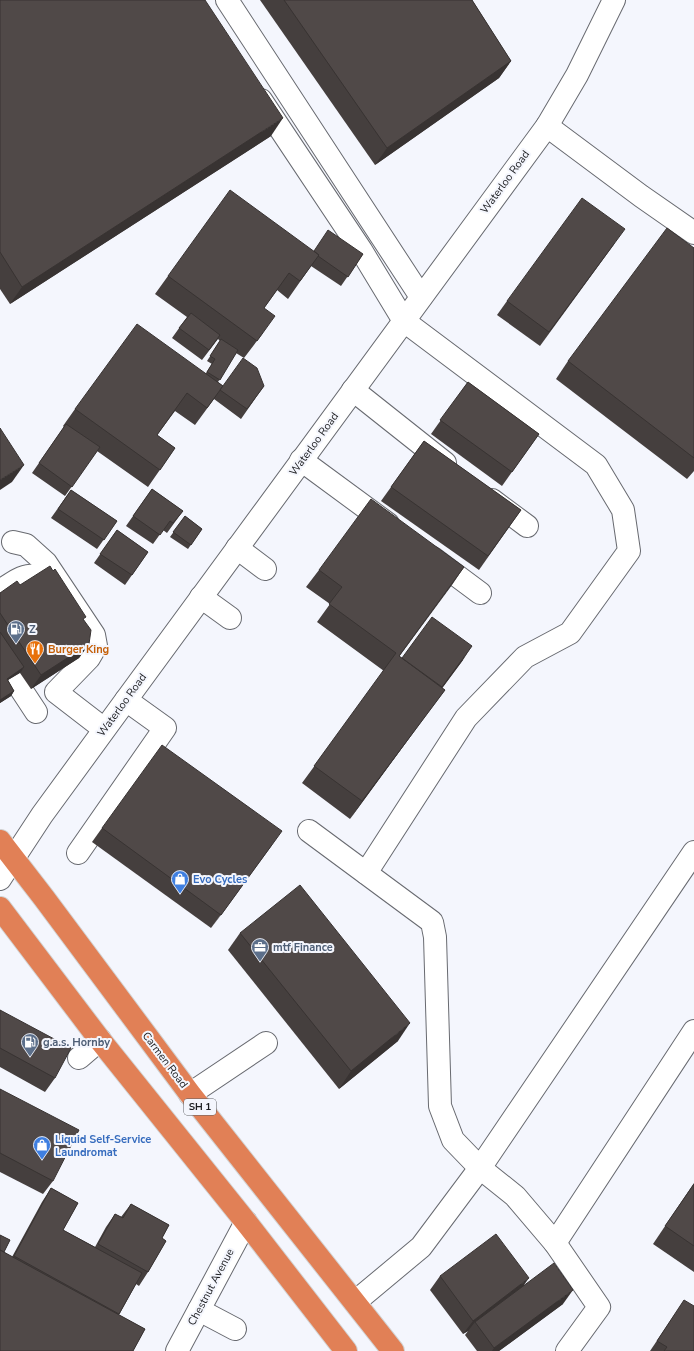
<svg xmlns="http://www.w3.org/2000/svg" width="694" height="1351" viewBox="0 0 694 1351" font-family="'Nunito Sans',sans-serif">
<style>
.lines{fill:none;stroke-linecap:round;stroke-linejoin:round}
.minor-casing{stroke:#686a70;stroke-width:24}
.highway-casing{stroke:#d2d2d2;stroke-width:24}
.minor{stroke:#fff;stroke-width:22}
.highway{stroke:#e18056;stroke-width:22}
.wall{fill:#453f3e}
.shaded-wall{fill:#383332}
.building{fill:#504948;stroke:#383332}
.labels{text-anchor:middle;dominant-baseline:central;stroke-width:4;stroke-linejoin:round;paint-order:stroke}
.shield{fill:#f4f6fd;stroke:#5d5e62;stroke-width:1}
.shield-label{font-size:10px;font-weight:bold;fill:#1c1d20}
.street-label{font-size:11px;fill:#1c1d20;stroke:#f4f6fd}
.service-label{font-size:11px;font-weight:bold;fill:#4e5e75;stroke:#f4f6fd;text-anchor:start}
.food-label{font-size:11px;font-weight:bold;fill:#c56008;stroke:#f4f6fd;text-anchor:start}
.shop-label{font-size:11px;font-weight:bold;fill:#366cbe;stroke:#f4f6fd;text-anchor:start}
</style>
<rect width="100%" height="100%" fill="#f4f6fd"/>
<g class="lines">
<!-- minor casing -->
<g class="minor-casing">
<g id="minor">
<polyline points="227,0 421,297"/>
<polyline points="261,100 361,250 404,321 596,465 623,510 629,551 570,633 525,657 466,718 366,873"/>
<polyline points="547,126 641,196 694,233"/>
<polyline points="353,390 445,463"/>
<polyline points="301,460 388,524"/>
<polyline points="492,500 527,526"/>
<polyline points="13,542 26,545 46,563 94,635 96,646 89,658 56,692 104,729"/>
<polyline points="237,548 265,569"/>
<polyline points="433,558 480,593"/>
<path d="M0 591C24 575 36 565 54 595"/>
<polyline points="201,597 230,618"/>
<polyline points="13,677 36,712"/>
<polyline points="309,831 432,922 435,937 440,1106 453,1140 480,1168 694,852"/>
<polyline points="78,853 165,728 126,700"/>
<polyline points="0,879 42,815 126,700 547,126 577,75 614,0"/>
<polyline points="79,1058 100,1040"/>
<polyline points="190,1094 266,1043"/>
<polyline points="555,1243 694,1031"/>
<polyline points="355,1302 421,1247 480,1168 515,1196 555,1243 599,1307 567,1351"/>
<polyline points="199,1310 235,1329"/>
<polyline points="177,1351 246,1222"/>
</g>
</g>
<!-- highway casing -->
<g class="highway-casing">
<g id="highway">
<polyline points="0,841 44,898 190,1094 393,1351"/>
<polyline points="0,908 100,1040 246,1222 346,1351"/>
</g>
</g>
<!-- minor -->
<use href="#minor" class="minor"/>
<!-- highway -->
<use href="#highway" class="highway"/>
</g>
<!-- wall -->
<g class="wall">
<polygon points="0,0 271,136 10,304 0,289"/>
<polygon points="260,0 472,0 511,61 499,78 375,165"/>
<polygon points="615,243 540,346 497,315 507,301"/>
<polygon points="694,248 694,471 687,479 556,379 568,361"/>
<polygon points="314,251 363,254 341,286 311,266 288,299 277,290 264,308 263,333 244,358 236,353 218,382 223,386 264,386 241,419 214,399 195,425 175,411 157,435 175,448 148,487 97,451 65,496 32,473 64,427 63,426 75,409 206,373 212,364 207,361 220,341 218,339 202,360 172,338 187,317 155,294 168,276"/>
<polygon points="468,382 539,434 502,486 431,434"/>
<polygon points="424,441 521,510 479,570 381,501"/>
<polygon points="152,489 183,511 167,533 163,530 153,544 126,526"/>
<polygon points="71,490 117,521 97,549 51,518"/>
<polygon points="185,516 202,529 188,549 170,537"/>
<polygon points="117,530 148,552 125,585 94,563"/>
<polygon points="464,567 399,656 402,658 463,660 442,688 445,690 432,707 350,819 302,783 384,671 317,622 330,604 306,587 319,570"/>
<polygon points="20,585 84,620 89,644 79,658 31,689 20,673 8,680 14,691 11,696 0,703 0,593"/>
<polygon points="102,828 272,845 211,928 92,842"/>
<polygon points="240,933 398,1041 339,1089 228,950"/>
<polygon points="0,1010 55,1078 45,1092 0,1067"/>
<polygon points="0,1089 53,1181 43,1194 0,1172"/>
<polygon points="694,1183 694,1272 653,1244"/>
<polygon points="51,1188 78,1203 63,1230 95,1247 106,1227 115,1214 121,1217 131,1204 169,1225 162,1238 166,1241 148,1272 139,1286 136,1284 119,1315 145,1329 133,1351 0,1351 0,1235 10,1240 4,1252 12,1257 42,1202"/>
<polygon points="440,1276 525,1285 563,1304 499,1351 477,1351 465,1335 468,1331 463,1334 430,1290"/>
<polygon points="675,1314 694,1351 650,1351"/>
</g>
<!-- shaded-wall -->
<g class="shaded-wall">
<polygon points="511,61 499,78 375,165 387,148"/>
<polygon points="283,118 271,136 10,304 22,287"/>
<polygon points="24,465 12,482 0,490 0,480"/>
<polygon points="464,567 452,585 387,673 399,656"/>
<polygon points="89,644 79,658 31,689 41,675"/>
<polygon points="472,646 463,660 432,702 441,688"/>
<polygon points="24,667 21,672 3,683 7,679"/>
<polygon points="445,690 432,707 350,819 362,801"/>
<polygon points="14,691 11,696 0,703 0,700"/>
<polygon points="282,831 272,845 211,928 221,915"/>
<polygon points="410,1023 398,1041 339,1089 351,1071"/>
<polygon points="529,1278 519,1292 475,1322 468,1331 463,1334 473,1321"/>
<polygon points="573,1290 563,1304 499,1351 492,1351 494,1348"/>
</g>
<!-- building -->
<g class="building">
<polygon points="0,0 205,0 283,118 22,287 0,252"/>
<polygon points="284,0 472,0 511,61 387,148"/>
<polygon points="230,190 319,255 300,281 289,273 264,308 275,316 257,341 168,276"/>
<polygon points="582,198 625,229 549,332 507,301"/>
<polygon points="667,228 694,248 694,458 568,361"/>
<polygon points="328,230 363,254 348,277 318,256 319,255 314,251"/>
<polygon points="191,313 220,335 209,350 179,328"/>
<polygon points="137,324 223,386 207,408 187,393 157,435 175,448 160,470 75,409"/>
<polygon points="221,339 238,350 220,380 207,372 215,359 210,356"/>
<polygon points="243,358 257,368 264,386 247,409 220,390"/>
<polygon points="468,382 539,434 512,472 440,420"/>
<polygon points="66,424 100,447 72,487 39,463"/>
<polygon points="0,428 24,465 0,480"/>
<polygon points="424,441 521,510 488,556 391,487"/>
<polygon points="152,489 183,511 173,523 170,521 160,535 133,516"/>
<polygon points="71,490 117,521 104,540 58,509"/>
<polygon points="371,499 464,567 399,656 445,690 362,801 314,766 396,653 329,604 342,587 319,570"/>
<polygon points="185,516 202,529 191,545 173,532"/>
<polygon points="117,530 148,552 132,575 100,554"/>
<polygon points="50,566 53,571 55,569 86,617 83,619 91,630 89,644 41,675 0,613 0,593 17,581 20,585"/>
<polygon points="432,617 472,646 442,687 402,658"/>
<polygon points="0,632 24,667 7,679 14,691 0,700"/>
<polygon points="162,745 282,831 221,915 102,828"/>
<polygon points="300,885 410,1023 351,1071 240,933"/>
<polygon points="0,1010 71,1048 55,1078 0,1048"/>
<polygon points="0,1089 79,1130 53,1181 0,1153"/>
<polygon points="694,1184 694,1246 665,1226"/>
<polygon points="51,1188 78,1203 63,1230 142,1273 119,1314 14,1256"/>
<polygon points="131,1204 169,1225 162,1238 166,1241 148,1272 98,1244 115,1214 123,1218"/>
<polygon points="496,1234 529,1278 473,1321 440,1276"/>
<polygon points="0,1235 10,1240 4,1252 0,1250"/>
<polygon points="0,1250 145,1329 133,1351 0,1351"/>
<polygon points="554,1263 573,1290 494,1348 475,1322"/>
<polygon points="684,1300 694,1306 694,1351 664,1351 667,1347 657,1341"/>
</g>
<!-- icons -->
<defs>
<g id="fuel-pin" transform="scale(0.9)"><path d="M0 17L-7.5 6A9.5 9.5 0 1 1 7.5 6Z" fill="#5c6f8a" stroke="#f4f6fd"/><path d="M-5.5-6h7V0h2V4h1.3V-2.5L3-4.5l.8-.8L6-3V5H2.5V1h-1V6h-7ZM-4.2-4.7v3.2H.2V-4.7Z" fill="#fff"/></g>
<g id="restaurant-pin" transform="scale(0.9)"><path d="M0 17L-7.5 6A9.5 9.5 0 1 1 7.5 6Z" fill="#e8710a" stroke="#f4f6fd"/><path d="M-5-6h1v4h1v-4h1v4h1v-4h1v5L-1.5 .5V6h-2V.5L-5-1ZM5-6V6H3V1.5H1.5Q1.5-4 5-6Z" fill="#fff"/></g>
<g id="shop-pin" transform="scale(0.9)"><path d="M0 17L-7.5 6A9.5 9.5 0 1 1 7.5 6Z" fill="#3f7fe0" stroke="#f4f6fd"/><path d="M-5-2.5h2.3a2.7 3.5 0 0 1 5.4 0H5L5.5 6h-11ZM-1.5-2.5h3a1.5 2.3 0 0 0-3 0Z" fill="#fff"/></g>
<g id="office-pin" transform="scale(0.9)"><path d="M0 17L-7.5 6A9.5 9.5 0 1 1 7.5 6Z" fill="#5c6f8a" stroke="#f4f6fd"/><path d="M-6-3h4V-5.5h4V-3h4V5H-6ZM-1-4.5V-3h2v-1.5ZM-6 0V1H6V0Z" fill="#fff"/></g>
</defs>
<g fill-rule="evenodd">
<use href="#fuel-pin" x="16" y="629"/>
<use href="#restaurant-pin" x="35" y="649"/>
<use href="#shop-pin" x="180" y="879"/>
<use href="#office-pin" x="260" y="947"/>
<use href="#fuel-pin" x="30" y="1042"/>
<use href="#shop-pin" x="42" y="1145"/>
</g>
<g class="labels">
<!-- shield labels -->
<rect class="shield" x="184" y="1099" width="32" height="16" rx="3"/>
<g class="shield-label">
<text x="200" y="1107">SH 1</text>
</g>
<!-- street labels -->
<g class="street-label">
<text transform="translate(505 182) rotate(-54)">Waterloo Road</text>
<text transform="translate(314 444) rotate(-54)">Waterloo Road</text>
<text transform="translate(122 705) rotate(-54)">Waterloo Road</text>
<text transform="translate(165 1060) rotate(53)">Carmen Road</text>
<text transform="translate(211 1287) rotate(-62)">Chestnut Avenue</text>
</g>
<!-- service labels -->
<g class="service-label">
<text x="29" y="629">Z</text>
<text x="273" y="947">mtf Finance</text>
<text x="43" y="1042">g.a.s. Hornby</text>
</g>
<!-- food labels -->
<g class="food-label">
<text x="48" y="649">Burger King</text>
</g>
<!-- shop labels -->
<g class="shop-label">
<text x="193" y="879">Evo Cycles</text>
<text x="55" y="1139">Liquid Self-Service<tspan x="55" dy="13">Laundromat</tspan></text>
</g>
</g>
</svg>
